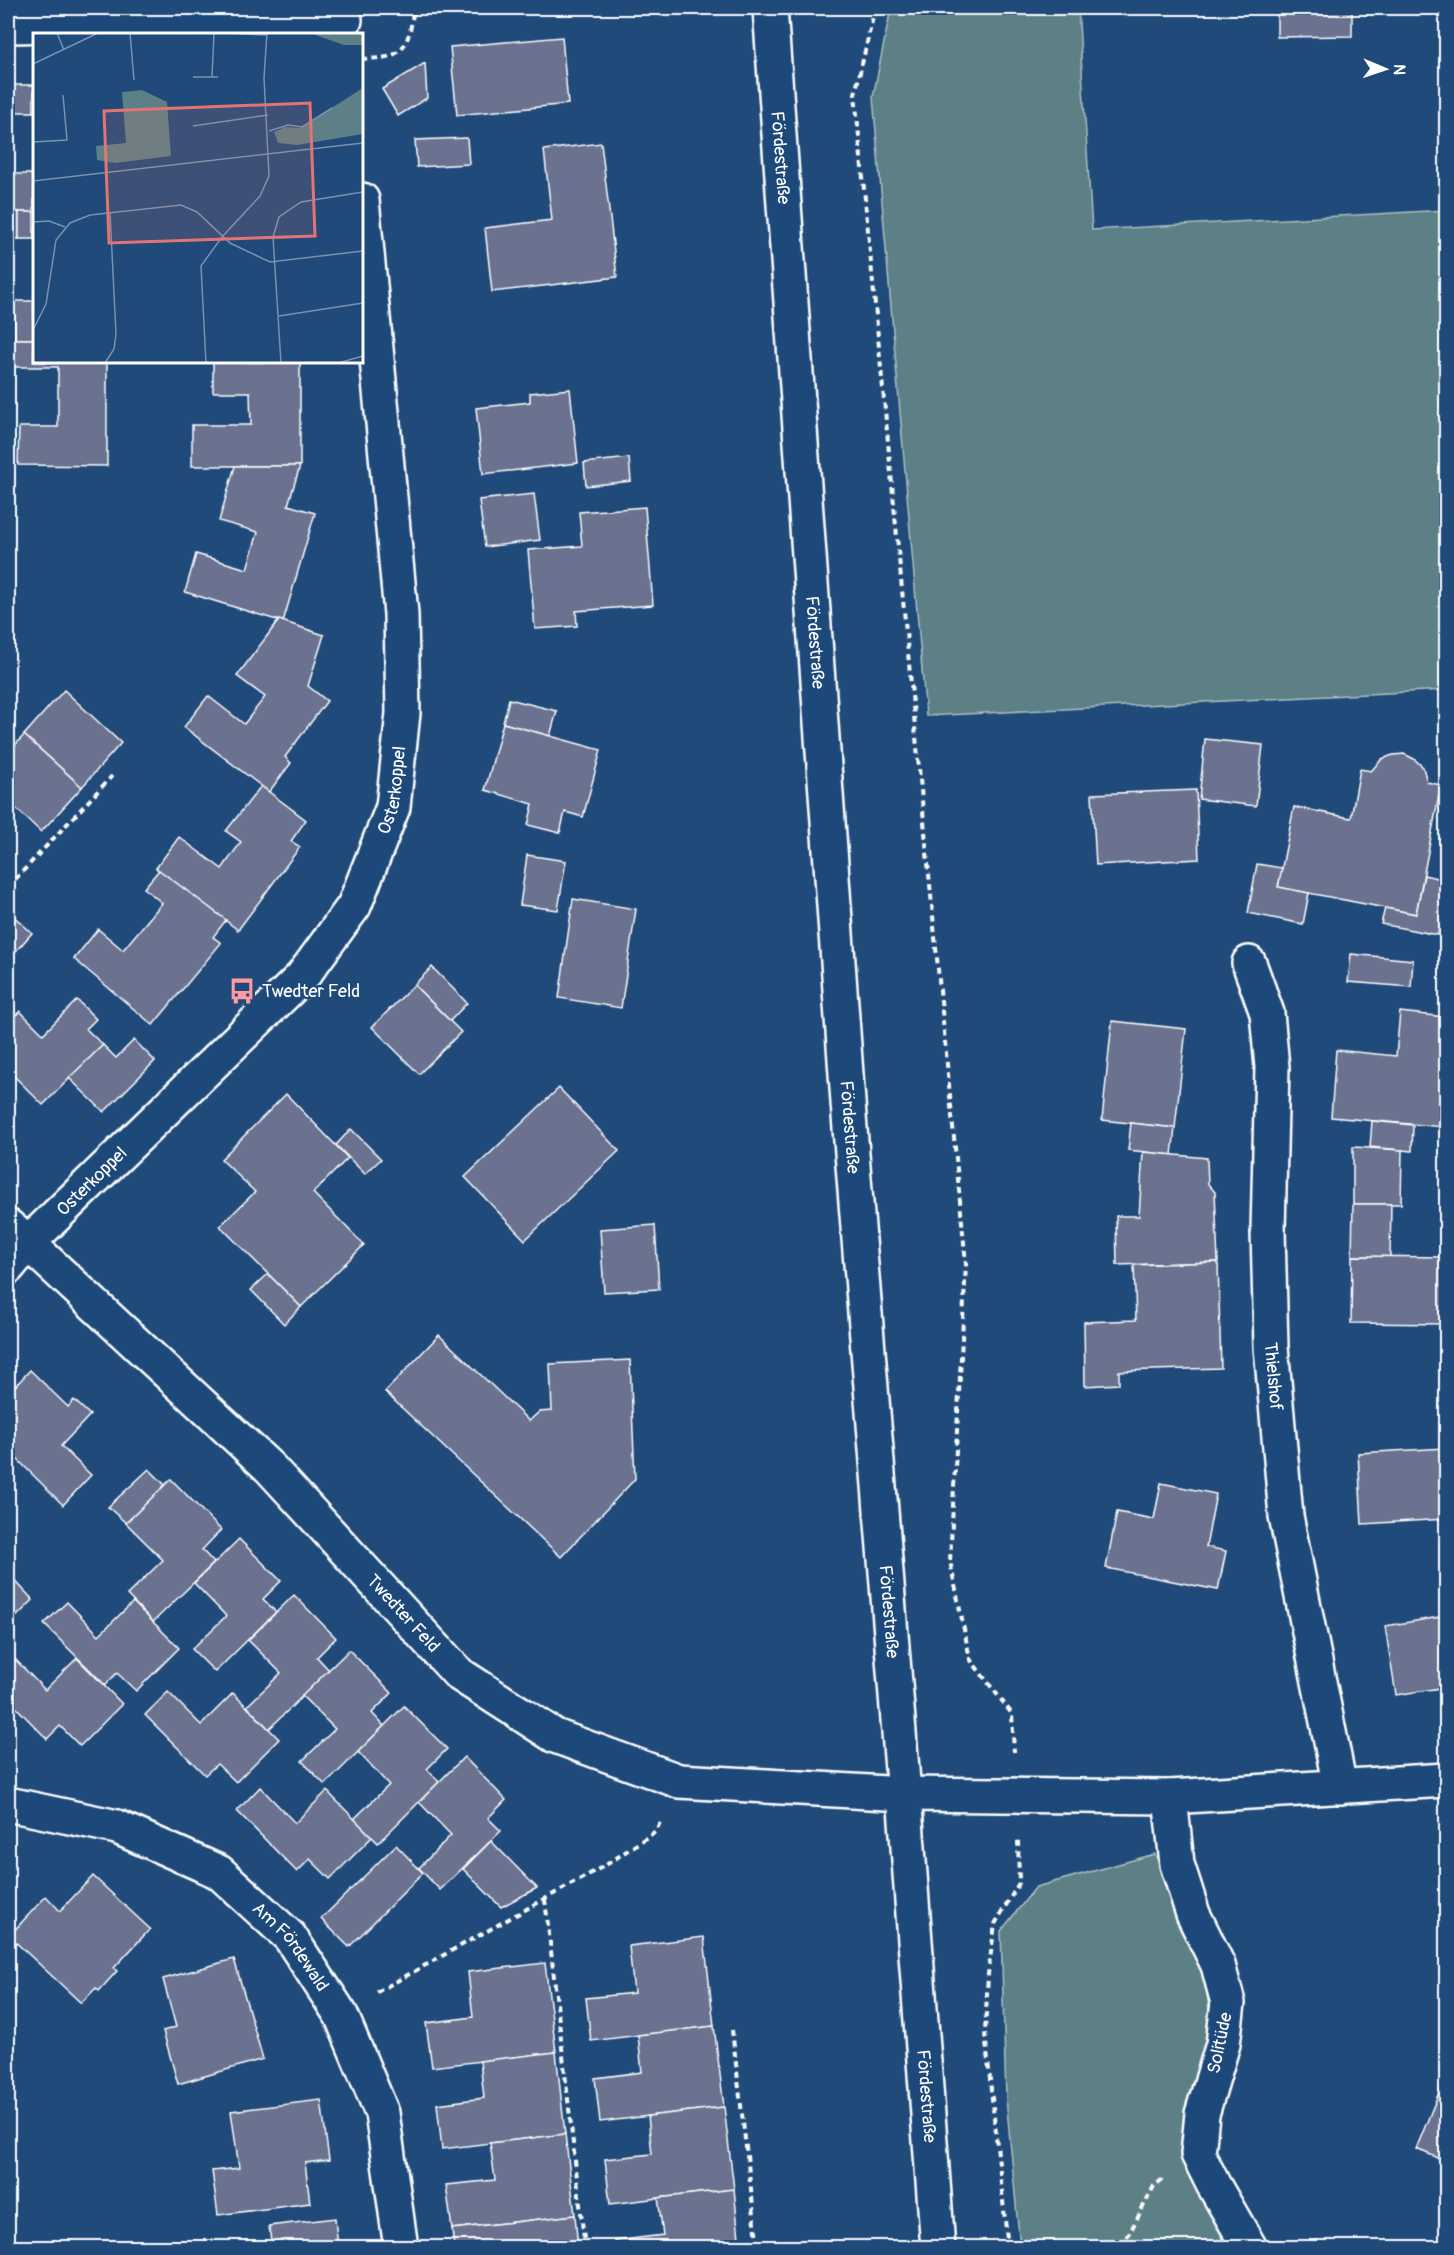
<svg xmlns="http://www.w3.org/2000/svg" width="1454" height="2255" viewBox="0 0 1454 2255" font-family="Pangolin,sans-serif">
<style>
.green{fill:#5c8085;stroke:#aec0c2;stroke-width:1.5}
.building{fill:#6b7290;stroke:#fff;stroke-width:1.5}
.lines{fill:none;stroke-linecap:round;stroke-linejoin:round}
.minor-casing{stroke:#fff;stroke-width:38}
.secondary-casing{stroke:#fff;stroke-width:38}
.path{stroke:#fff;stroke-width:4;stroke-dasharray:6 4.5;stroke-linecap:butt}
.minor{stroke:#1f4a7a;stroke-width:33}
.secondary{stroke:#1f4a7a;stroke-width:33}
.labels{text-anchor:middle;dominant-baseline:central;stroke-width:4.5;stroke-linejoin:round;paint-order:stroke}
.street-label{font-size:18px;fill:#fff;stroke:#1f4a7a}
.poi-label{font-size:18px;fill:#fff;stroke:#1f4a7a;text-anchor:start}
.inset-road{fill:none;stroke:#7992af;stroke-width:1.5}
.view{fill:#e47373;fill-opacity:0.15;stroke:#e47373;stroke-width:3}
.inset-edge{fill:none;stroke:#fff;stroke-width:3}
</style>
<rect width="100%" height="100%" fill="#1f4a7a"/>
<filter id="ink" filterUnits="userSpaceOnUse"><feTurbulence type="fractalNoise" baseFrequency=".0167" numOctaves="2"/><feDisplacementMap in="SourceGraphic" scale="12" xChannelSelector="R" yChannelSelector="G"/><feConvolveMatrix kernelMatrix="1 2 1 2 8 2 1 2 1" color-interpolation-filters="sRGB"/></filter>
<g filter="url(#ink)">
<!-- green -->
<g class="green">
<polygon points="891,8 1078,8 1092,230 1446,210 1446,690 926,716 873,97"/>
<polygon points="1155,1854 1205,1975 1212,2039 1182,2140 1240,2247 1020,2247 1006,2098 1001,1931 1036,1887"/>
</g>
<!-- building -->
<g class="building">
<polygon points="1277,8 1352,8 1352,36 1277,37"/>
<polygon points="562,37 568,104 457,115 450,47"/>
<polygon points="425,63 427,98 398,116 382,89"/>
<rect x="8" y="85" width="26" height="27"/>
<polygon points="467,138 469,164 417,167 415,140"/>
<polygon points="601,143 617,277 492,292 485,228 552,220 544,150"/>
<rect x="8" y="174" width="26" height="38"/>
<rect x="8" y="212" width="11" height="27"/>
<rect x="19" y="212" width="15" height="27"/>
<polygon points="14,301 34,301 34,339 15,339"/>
<polygon points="8,339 34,339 34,362 107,363 107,466 18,465 19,427 58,427 58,367 8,367"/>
<polygon points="213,362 300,362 300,466 192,466 192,425 251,425 250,392 213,392"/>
<polygon points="570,389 578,463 483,474 476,408 530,402 530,393"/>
<polygon points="629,458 631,481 586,486 584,463"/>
<polygon points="235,466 300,466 288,505 315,513 283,622 185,592 196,554 247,569 258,532 219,521"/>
<polygon points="534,494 540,540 485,547 479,500"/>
<polygon points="645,507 653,605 576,611 577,626 535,629 528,550 582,546 579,512"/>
<polygon points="279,620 324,635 308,686 327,701 285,757 291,763 269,792 184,727 208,696 244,724 265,697 237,676"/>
<polygon points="64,690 121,743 82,787 24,735"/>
<polygon points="509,699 557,711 550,736 503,723"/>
<polygon points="503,723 601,750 583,817 565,812 560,833 528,825 533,804 485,790"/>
<polygon points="24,735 82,787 41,832 8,801 8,753"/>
<polygon points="1205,739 1263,745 1256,806 1199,799"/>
<polygon points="1404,754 1414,759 1423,767 1427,782 1441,785 1416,914 1278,887 1294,807 1351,818 1360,769 1371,771 1382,759 1393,755"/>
<polygon points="261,786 306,820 291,841 300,847 238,930 156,868 179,837 222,869 241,842 226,831"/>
<polygon points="1196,790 1199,859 1096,865 1092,794"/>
<polygon points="527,855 566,861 558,910 520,905"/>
<polygon points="1257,864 1282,868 1278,887 1309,893 1303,924 1248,913"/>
<polygon points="159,870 226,920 213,937 221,943 153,1025 74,959 98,929 123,950 162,903 144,888"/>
<polygon points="1424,875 1446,880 1446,891 1438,935 1381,924 1385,908 1416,914"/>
<polygon points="573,899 636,909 621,1008 559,998"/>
<polygon points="8,911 32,933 8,960"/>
<polygon points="1351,954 1413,960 1411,987 1348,982"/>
<polygon points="432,967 467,1003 450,1021 414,985"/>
<polygon points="414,985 461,1032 419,1074 372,1027"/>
<polygon points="77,1000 96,1019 86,1029 103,1045 43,1105 8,1070 8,1021 9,1022 20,1011 43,1034"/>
<polygon points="1400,1012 1445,1017 1442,1060 1446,1060 1444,1127 1331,1117 1336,1050 1396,1056"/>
<polygon points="1112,1021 1186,1029 1175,1128 1102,1120"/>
<polygon points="134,1040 155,1061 104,1112 69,1078 103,1045 116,1058"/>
<polygon points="559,1088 619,1151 525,1240 465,1177"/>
<polygon points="286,1094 348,1158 313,1193 364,1245 301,1307 220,1226 255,1192 221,1159"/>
<polygon points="1372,1121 1413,1125 1412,1151 1370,1147"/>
<polygon points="1131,1123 1175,1128 1172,1155 1128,1150"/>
<polygon points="351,1129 381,1159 365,1174 336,1145"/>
<polygon points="1353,1147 1402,1150 1401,1204 1353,1204"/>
<polygon points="1143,1152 1207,1158 1208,1184 1215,1192 1218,1262 1117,1265 1116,1216 1139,1216"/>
<polygon points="1353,1204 1391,1204 1390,1257 1352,1256"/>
<polygon points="655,1225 659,1289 604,1292 600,1229"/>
<polygon points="1352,1256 1446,1257 1446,1324 1351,1323"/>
<polygon points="1218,1262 1221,1368 1119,1371 1119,1384 1085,1386 1084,1322 1136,1320 1134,1265"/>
<polygon points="268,1274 301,1307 284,1324 251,1290"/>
<polygon points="439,1335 529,1421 539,1412 552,1411 550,1364 630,1360 635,1479 561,1557 385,1392"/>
<polygon points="30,1370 68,1407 74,1400 90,1415 61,1446 91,1475 63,1505 8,1450 8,1394"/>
<polygon points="1446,1448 1446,1519 1362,1524 1358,1453"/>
<polygon points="149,1469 165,1485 126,1523 108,1507"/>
<polygon points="171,1479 221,1530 202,1550 214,1563 153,1622 127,1595 163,1560 126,1523"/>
<polygon points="1161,1483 1216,1494 1206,1547 1226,1551 1218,1590 1106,1568 1117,1512 1154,1519"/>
<polygon points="1442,1526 1446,1526 1446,1551 1443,1551"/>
<polygon points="239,1539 281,1581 263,1599 276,1612 215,1672 192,1649 226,1616 194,1583"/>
<polygon points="8,1573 33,1600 8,1625"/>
<polygon points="294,1595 336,1638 317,1657 329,1670 269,1729 247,1706 281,1673 248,1640"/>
<polygon points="67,1602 99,1635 133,1602 179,1648 136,1691 117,1673 105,1685 44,1624"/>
<polygon points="1446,1616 1446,1687 1396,1695 1385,1626"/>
<polygon points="349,1650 392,1693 372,1713 384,1726 325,1785 302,1761 335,1729 302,1696"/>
<polygon points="11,1655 45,1690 77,1658 122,1704 80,1746 60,1726 47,1739 8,1699 8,1659"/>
<polygon points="168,1692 201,1725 233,1693 279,1739 236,1782 217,1764 205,1775 145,1715"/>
<polygon points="404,1706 447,1749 427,1769 439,1782 378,1843 354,1819 389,1785 358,1752"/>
<polygon points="464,1757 506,1800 488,1818 501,1831 440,1890 419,1868 451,1835 419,1802"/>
<polygon points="260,1787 295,1823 327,1791 372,1837 330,1879 310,1859 297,1872 237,1811"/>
<polygon points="491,1841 537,1888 501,1907 463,1869"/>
<polygon points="396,1845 423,1873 349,1947 321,1919"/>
<polygon points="93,1876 150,1929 114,1968 117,1971 99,1991 96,1988 81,2003 9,1936 46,1896 60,1911"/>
<polygon points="704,1937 714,2026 591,2041 586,1998 634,1993 629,1946"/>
<polygon points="234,1959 263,2059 178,2084 163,2031 176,2027 163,1979"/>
<polygon points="545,1963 556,2052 432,2067 426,2023 473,2017 468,1972"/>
<polygon points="714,2026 724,2107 600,2122 595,2078 642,2072 638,2035"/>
<polygon points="556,2052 565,2134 442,2149 437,2104 484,2098 480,2061"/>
<polygon points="1446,2075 1446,2161 1416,2149"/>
<polygon points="321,2100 329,2160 305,2163 310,2203 218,2215 212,2171 239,2168 231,2111"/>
<polygon points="724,2107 734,2189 610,2204 605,2159 652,2154 648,2116"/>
<polygon points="565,2134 575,2215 452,2229 446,2185 495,2180 490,2143"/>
<polygon points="734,2189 740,2248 616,2248 615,2241 663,2235 658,2198"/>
<polygon points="575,2215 578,2248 454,2248 452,2229"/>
<polygon points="335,2218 338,2248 272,2248 269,2226"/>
</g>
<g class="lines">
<!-- minor casing -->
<g class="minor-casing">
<g id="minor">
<polyline points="8,26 345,20"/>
<path id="s1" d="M1249 963 1267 1013 1272 1067 1268 1231 1271 1347 1286 1516 1340 1787"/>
<path id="s2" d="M8 1226 28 1243 270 1468 459 1674 555 1736 679 1781 904 1794 1170 1797 1446 1780"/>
<path id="s3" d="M8 1267 28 1243 302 977 354 906 393 807 403 713 401 614 362 200"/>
<polyline points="1170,1797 1177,1864 1193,1914 1218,1965 1228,2003 1223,2044 1202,2114 1198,2154 1213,2184 1250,2248"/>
<path id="s4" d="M8 1804 117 1827 219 1872 290 1937 341 2015 382 2113 401 2248"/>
</g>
</g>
<!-- secondary casing -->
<g class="secondary-casing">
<g id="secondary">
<path id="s5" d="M770 8 849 1116 904 1794 938 2248"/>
</g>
</g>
<!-- path -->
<g class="path">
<polyline points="875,8 855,94 966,1264 950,1561 970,1659 1012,1714 1014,1752"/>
<path d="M362 59C371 58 382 59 390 56 410 50 411 24 414 8"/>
<polyline points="8,887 112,776"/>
<polyline points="545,1899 585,2248"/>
<polyline points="377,1992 606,1865 656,1831 661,1820"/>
<polyline points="732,2030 758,2248"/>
<polyline points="1008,2248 985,2033 988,1974 995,1924 1019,1883 1018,1838"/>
<polyline points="1127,2248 1126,2240 1154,2186 1163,2179"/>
</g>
<!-- minor -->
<use href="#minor" class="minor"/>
<!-- secondary -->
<use href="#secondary" class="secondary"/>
</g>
</g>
<!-- icons -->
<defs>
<g id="bus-bare" transform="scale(2.07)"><path d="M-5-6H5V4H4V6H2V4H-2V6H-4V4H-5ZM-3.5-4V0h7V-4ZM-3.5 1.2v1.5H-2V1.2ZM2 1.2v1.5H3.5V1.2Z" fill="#ff9aa2" stroke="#1f4a7a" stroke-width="2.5" paint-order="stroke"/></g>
</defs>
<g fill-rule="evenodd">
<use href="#bus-bare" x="242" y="991"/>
</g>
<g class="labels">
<!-- street labels -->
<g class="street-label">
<text stroke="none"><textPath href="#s5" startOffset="150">Fördestraße</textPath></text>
<text stroke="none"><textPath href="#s5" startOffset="636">Fördestraße</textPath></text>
<text stroke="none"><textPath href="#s3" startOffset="624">Osterkoppel</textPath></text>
<text stroke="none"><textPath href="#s5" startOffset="1122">Fördestraße</textPath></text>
<text stroke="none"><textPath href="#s3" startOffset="120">Osterkoppel</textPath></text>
<text stroke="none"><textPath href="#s1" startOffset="417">Thielshof</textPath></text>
<text stroke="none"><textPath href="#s5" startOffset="1608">Fördestraße</textPath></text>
<text stroke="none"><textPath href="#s2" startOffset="554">Twedter Feld</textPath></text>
<text stroke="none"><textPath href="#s4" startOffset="327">Am Fördewald</textPath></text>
<text transform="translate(1220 2043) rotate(-78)">Solitüde</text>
<text stroke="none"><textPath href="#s5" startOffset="2094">Fördestraße</textPath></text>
</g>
<!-- poi labels -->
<g class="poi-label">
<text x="262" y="991">Twedter Feld</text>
</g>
</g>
<!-- overview -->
<g transform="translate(33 33)">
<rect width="330" height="330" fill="#1f4a7a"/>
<path d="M277 0H330V12H311ZM330 55V101L264 112 245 110 241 99 252 94 267 95ZM109 57 134 69 138 123 82 130 64 127 63 113 93 110 89 59Z" fill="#5c8085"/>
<path class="inset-road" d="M24 0 31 17M97 0 101 47M193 0 233 2M0 31 65 0M160 44H185M179 44 181 0M160 93 235 82M236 98 255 92 269 94 299 75M0 109 34 107 30 62M0 148 330 110M0 189 16 188 32 194M246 283 330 270M0 297 13 271 23 207 37 190 57 182 148 172 164 179 197 210 237 229 330 218M72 330 81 316 83 301 77 179M173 330 168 233 189 204 227 163 236 143 231 45 234 0M248 330 240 204 246 184 268 169 330 159M305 330 330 323"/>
<path class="view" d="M277 70 282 203 76 210 71 78Z"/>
<rect width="330" height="330" class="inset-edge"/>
</g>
<!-- margin -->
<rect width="1454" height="2255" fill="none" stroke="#1f4a7a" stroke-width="30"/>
<rect x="15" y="15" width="1424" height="2225" fill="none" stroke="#fff" stroke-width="2" filter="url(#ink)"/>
<!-- north arrow -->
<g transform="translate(1385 69) rotate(92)" stroke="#1f4a7a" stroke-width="4.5" paint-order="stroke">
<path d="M0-4.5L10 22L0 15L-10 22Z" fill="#ffffff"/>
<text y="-9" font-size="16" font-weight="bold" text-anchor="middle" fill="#ffffff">N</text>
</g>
</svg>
